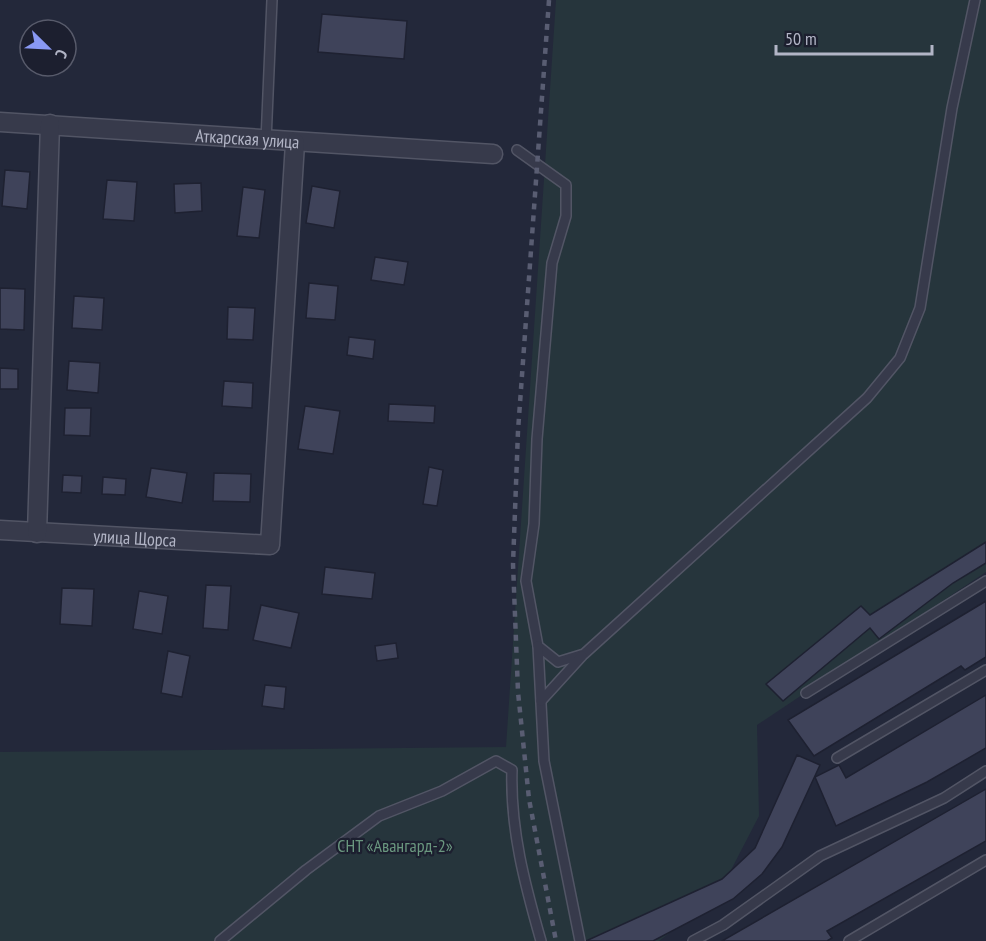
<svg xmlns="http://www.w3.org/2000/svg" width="986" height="941" viewBox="0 0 986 941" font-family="'PT Sans Narrow',sans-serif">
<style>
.green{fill:#26353c}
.building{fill:#3f435a;stroke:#1e2131;stroke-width:1.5}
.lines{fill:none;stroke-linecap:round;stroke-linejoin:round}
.service-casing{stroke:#525565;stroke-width:12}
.minor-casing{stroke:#525565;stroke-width:21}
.service{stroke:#373a4b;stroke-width:9}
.minor{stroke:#373a4b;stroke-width:18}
.rail{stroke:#595d72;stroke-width:4.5;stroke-dasharray:6 6;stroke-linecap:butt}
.labels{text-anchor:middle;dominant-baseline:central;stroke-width:4.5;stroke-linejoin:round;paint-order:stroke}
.street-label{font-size:18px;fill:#b2b5c6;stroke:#1c1f2f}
.park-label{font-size:18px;fill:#6a977f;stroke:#1c1f2f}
</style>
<rect width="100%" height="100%" fill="#23283a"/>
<!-- green -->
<polygon class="green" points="556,0 986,0 986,572 757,725 759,816 717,897 659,941 0,941 0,752 506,747"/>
<!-- building -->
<g class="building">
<polygon points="322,14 407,21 404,59 318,52"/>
<polygon points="5,170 30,172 27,209 2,206"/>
<polygon points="107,180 137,182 134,221 103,219"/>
<polygon points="201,183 202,211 175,213 174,184"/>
<polygon points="312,186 340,191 334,228 306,223"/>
<polygon points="243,187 265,190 259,238 237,236"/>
<polygon points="375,257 408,262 404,285 371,280"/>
<polygon points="309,283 338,286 335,320 306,318"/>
<polygon points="0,288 25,289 24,330 0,329"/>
<polygon points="74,296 104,298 102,330 72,328"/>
<polygon points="228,307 255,308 253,340 227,339"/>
<polygon points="349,337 375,340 373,359 347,355"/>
<polygon points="69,361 100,363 98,393 67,390"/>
<polygon points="0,368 18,369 18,389 0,389"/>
<polygon points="224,381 253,383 252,408 222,406"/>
<polygon points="389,404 435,406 434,423 388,421"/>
<polygon points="305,406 340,411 333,454 298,449"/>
<polygon points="65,408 91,408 90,436 64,435"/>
<polygon points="429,467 443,470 437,506 423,504"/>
<polygon points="151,468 187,473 182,503 146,497"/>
<polygon points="214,473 251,474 250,502 213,501"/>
<polygon points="63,475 82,476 81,493 62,492"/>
<polygon points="103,477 126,479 125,495 102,494"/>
<polygon points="986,542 986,563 953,583 879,639 870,628 783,701 766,684 861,606 870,615"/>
<polygon points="325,567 375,573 372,599 322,594"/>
<polygon points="206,585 231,586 228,630 203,628"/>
<polygon points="62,588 94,589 92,626 60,624"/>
<polygon points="139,591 168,596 162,634 133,629"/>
<polygon points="986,601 986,657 965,670 961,666 814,756 788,720"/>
<polygon points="261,605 299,613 291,648 253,640"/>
<polygon points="396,643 398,658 377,661 375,646"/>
<polygon points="168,651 190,656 182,697 161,693"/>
<polygon points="265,685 286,687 284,709 262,706"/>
<polygon points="986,695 986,748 927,782 836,826 815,777 839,765 846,778"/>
<polygon points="797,755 820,765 782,847 762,874 733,899 653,941 586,941 722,879 755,848"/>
<polygon points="986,789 986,841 827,931 832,938 827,941 722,941"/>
</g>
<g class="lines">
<!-- service casing -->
<g class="service-casing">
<g id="service">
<polyline points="266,141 272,0"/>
<polyline points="517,150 566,185 566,216 552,263 537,439 534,524 526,581 538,646 558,662 584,654 867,398 900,358 920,308 952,108 975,0"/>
<polyline points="538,646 544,761 580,941"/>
<polyline points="806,693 986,581"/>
<polyline points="541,701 582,656"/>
<polyline points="837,758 986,670"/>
<path d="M220 941 306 870 379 816 442 791 496 761 512 770C510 829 525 885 541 941"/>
<polyline points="693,941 723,925 820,856 944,798 986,771"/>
<polyline points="849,941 986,860"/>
</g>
</g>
<!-- minor casing -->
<g class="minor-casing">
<g id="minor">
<path id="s1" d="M0 122 493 154"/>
<path id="s2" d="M0 530 270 545 295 143"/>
<polyline points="37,533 50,124"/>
</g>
</g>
<!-- service -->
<use href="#service" class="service"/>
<!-- minor -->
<use href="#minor" class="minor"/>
<!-- rail -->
<polyline class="rail" points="549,0 518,431 513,564 518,692 529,799 556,941"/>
</g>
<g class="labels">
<!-- street labels -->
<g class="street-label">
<text stroke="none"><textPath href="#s1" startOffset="248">Аткарская улица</textPath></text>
<text stroke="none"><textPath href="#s2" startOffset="135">улица Щорса</textPath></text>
</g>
<!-- park labels -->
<g class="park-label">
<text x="395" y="845">СНТ «Авангард-2»</text>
</g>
</g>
<!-- north arrow -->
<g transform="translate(48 48) rotate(114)"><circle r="28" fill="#1c1f2f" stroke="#585b6b" stroke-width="1.5"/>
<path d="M0-4.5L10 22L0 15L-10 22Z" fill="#8999f4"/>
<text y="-9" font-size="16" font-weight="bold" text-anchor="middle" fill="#b2b5c6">С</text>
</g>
<!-- scale -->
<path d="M776 45v9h156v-9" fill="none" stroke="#b2b5c6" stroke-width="3"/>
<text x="785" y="45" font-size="18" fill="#b2b5c6" stroke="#1c1f2f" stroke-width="4.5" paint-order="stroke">50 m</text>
</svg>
